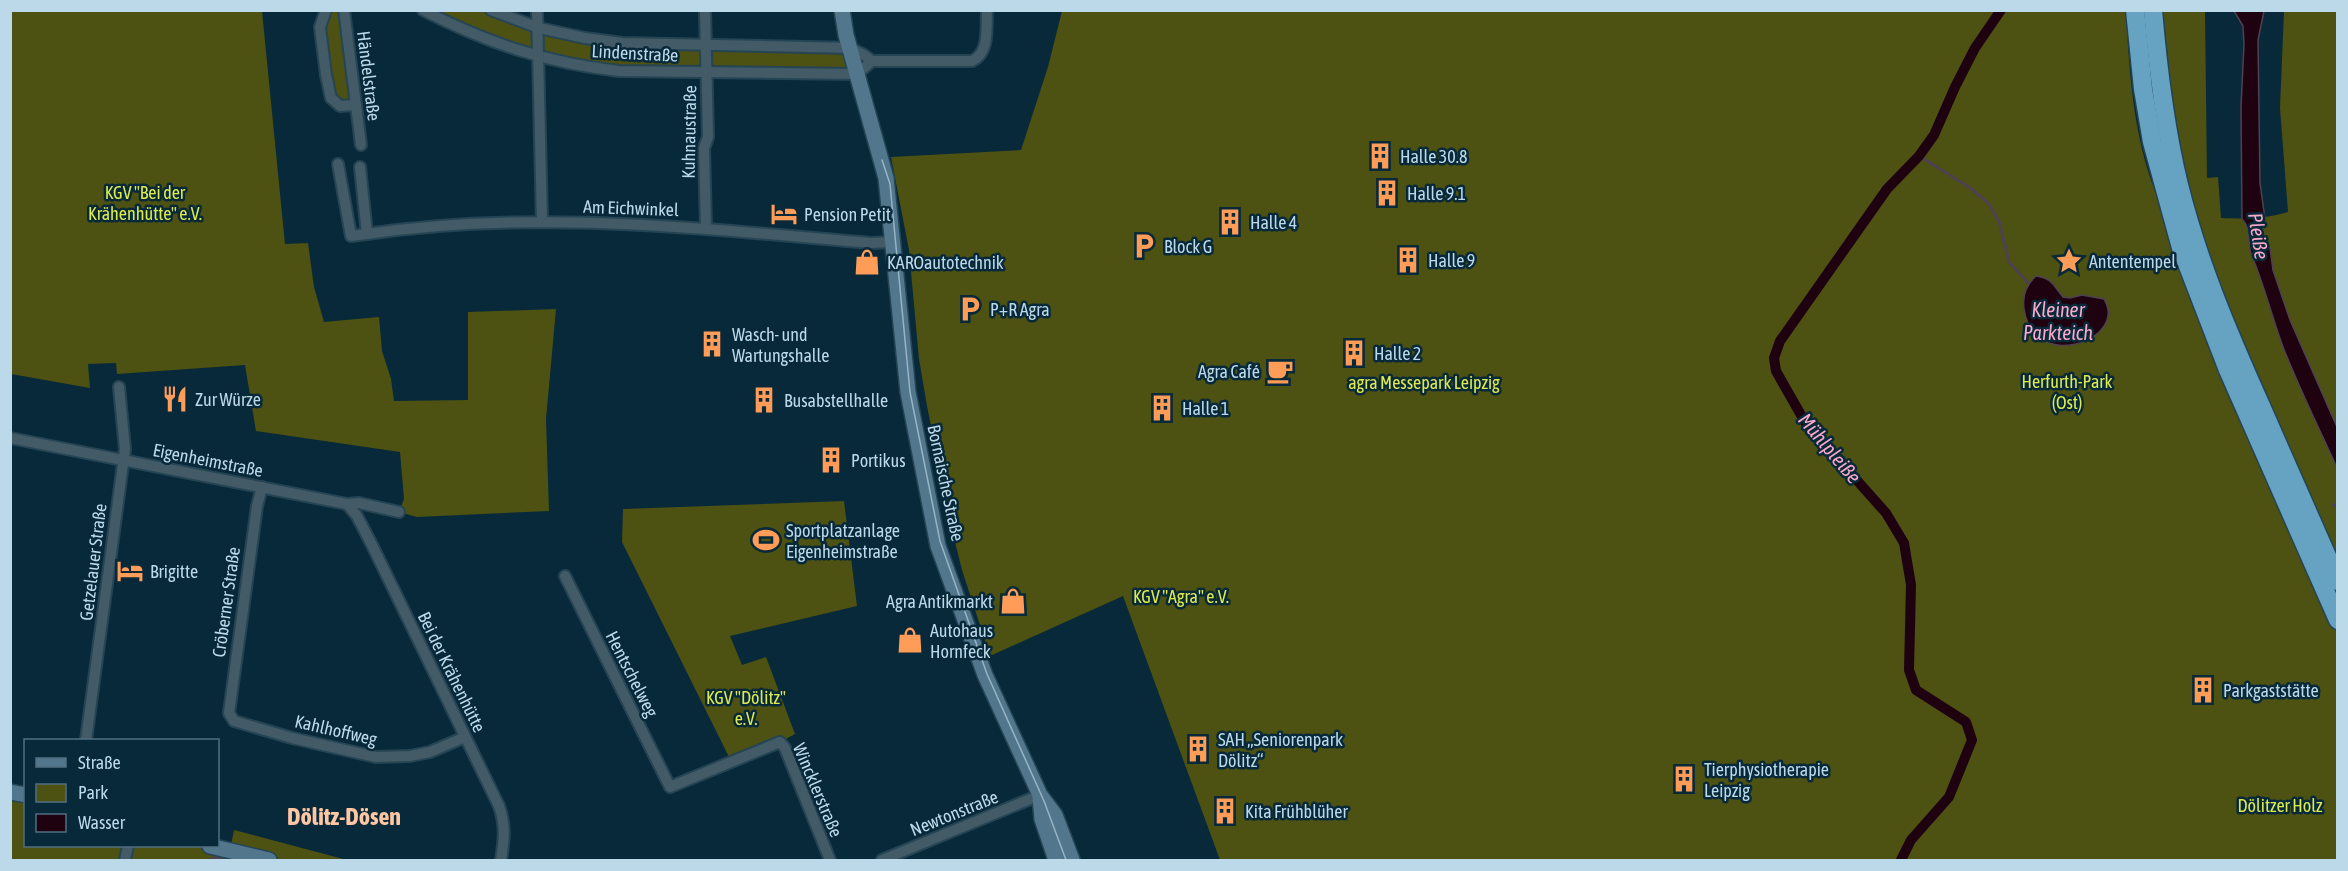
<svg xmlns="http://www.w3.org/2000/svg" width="2348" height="871" viewBox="0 0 2348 871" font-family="'Asap Condensed',sans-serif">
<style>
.green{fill:#4d5111}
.water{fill:#1f0210;stroke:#4e4251;stroke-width:1.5}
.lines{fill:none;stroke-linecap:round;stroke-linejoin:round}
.stream{stroke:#4e4251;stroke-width:3}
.canal{stroke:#1f0210;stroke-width:10}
.street-casing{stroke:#254555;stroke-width:14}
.secondary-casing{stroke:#254555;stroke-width:18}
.highway-casing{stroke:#254555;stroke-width:21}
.street{stroke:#435a67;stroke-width:10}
.secondary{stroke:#52778c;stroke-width:15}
.highway{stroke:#66a2c2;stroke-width:18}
.tram{stroke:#96b4c5;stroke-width:1.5}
.labels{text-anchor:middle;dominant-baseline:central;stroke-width:5;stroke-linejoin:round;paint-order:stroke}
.street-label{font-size:18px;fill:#bcd9ea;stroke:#082939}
.poi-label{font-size:18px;fill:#bcd9ea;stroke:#082939;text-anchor:start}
.park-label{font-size:18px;fill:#dfea4c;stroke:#082939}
.water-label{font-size:20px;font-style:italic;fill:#fba8ca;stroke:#082939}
.district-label{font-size:24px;font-weight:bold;fill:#ffc6a3;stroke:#082939}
</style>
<rect width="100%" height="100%" fill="#082939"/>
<!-- green -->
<g class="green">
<path d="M2126 10C2129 70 2133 134 2155 191L2188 181 2174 119 2163 11 2205 10 2207 178 2218 177 2221 218C2247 219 2263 219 2288 212L2280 108 2284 11H2337V860H1220L1123 596 990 656 962 570 951 526 927 406 919 359 909 250 891 157 1021 150 1048 67 1062 11Z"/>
<polygon points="10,11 262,11 285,244 308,243 314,287 324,322 379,317 382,351 391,379 394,401 468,400 468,312 556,309 546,419 549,511 417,517 399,512 404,499 400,452 256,431 245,365 117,374 116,363 88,364 90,388 11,374"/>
<polygon points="326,11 344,11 356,105 331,98 323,16"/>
<polygon points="423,11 491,11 584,38 850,48 857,74 619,71 539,58"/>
<polygon points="844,501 857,606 730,636 742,665 766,657 795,734 780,742 731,761 622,542 623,509"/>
<polygon points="10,792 25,795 26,846 210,846 230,850 234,830 347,860 11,860"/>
</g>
<!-- water -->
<g class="water">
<path d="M2234 11H2264L2258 40 2260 183 2265 219 2262 230 2264 240 2270 248 2273 270 2290 320 2337 427V468C2319 428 2299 388 2283 347 2272 317 2264 285 2252 256 2246 243 2253 230 2242 219L2241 107 2244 44 2243 26Z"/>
<path d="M2036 276C2052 278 2053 285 2063 297L2070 298 2082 295 2104 299C2129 340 2034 374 2024 309 2022 295 2026 285 2036 276Z"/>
</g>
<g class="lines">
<!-- stream -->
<g class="stream">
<polyline points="1919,156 1969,187 1988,203 1999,221 2009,262 2028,283"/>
<polyline points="2333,505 2338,506"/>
<polyline points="209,860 218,857 234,860"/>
</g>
<!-- canal -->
<polyline class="canal" points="1901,860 1911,840 1949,797 1972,740 1966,722 1916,690 1909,670 1911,585 1904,543 1886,513 1805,422 1776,371 1774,358 1780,341 1887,189 1919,156 1934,135 1955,87 1975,48 2001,10"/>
<!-- street casing -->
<g class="street-casing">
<g id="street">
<polyline points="326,10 320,27 326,75 331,98 340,106 356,105"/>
<polyline points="344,10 361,145"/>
<path d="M423 10C487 43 547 63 619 71L857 74 872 61H972C990 53 986 27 987 10"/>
<polyline points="491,10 539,28 585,38 622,43 850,48 864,55 872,61"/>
<polyline points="537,10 542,222"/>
<polyline points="705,10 708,137 704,148 706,228"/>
<polyline points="338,164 351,236 367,234"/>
<path d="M360 167 367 234C535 209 704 229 871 243L893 242"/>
<polyline points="10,438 347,504 359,503 399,512"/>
<polyline points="262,487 257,506 229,713 234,721 292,738 376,757 410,756 430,752 465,737"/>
<path d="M347 504 357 516 372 545 499 806C506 825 504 841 501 860"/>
<polyline points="565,576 670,787 780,742 785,748 830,860"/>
<polyline points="86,740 125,449 119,387"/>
<polyline points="125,860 128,846"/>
<polyline points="882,860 1040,795"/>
</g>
</g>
<!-- secondary casing -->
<g class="secondary-casing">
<g id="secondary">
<polyline points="842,10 846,35 886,178 908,392 938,546 985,675 1040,795 1055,815 1072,860"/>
<polyline points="10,792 26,795"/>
<polyline points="1040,797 1042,819 1056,860"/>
<polyline points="210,846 269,860"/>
</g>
</g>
<!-- highway casing -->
<g class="highway-casing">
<g id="highway">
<polyline points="2135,10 2143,89 2152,142 2181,248 2228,370 2338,620"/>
<path d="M2153 10C2158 69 2165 128 2179 185 2198 262 2229 334 2261 406 2286 464 2312 522 2338 581"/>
</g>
</g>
<!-- street -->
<use href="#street" class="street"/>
<!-- secondary -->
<use href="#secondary" class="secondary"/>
<!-- highway -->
<use href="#highway" class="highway"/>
<!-- tram -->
<polyline class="tram" points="882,160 890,184 910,392 940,541 987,674 1044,801 1066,860"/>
</g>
<!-- icons -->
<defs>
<g id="building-bare" transform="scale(2.07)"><path d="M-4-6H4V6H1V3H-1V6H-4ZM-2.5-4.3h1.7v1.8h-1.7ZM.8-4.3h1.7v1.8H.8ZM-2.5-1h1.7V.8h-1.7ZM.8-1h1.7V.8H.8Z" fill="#fe9c58" stroke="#082939" stroke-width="2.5" paint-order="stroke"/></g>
<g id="hotel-bare" transform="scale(2.07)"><path d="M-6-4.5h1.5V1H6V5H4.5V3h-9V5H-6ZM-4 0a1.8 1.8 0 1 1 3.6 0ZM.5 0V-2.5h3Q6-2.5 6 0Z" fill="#fe9c58" stroke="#082939" stroke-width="2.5" paint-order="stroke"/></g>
<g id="parking-bare" transform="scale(2.07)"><path d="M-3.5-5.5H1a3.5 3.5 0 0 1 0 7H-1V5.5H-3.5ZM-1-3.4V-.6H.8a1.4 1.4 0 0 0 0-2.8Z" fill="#fe9c58" stroke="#082939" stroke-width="2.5" paint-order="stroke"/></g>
<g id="sight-bare" transform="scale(2.07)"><path d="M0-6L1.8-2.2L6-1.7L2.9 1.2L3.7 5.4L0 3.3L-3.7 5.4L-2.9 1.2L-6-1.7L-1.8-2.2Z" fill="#fe9c58" stroke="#082939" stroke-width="2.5" paint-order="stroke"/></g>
<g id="shop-bare" transform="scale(2.07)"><path d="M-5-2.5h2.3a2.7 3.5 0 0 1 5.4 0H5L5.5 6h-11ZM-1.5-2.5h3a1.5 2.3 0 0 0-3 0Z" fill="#fe9c58" stroke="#082939" stroke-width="2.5" paint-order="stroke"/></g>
<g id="cafe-bare" transform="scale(2.07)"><path d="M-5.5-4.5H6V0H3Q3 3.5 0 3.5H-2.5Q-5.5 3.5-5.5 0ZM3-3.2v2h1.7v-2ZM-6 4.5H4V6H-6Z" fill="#fe9c58" stroke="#082939" stroke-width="2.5" paint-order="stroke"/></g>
<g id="restaurant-bare" transform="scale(2.07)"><path d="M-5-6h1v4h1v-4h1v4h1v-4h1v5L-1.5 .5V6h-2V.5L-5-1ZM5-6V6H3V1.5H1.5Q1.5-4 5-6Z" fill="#fe9c58" stroke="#082939" stroke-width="2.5" paint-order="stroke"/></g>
<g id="stadium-bare" transform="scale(2.07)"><path d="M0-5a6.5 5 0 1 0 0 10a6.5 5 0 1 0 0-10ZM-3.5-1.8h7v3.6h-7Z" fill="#fe9c58" stroke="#082939" stroke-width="2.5" paint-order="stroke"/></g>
</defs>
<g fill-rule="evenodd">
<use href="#building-bare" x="1380" y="156"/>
<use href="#building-bare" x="1387" y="193"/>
<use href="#hotel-bare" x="784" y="214"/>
<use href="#building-bare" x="1230" y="222"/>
<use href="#parking-bare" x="1144" y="246"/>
<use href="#building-bare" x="1408" y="260"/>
<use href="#sight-bare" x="2069" y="261"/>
<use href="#shop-bare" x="867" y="262"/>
<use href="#parking-bare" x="970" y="309"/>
<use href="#building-bare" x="712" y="344"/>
<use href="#building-bare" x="1354" y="353"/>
<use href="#cafe-bare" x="1280" y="371"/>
<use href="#restaurant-bare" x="175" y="399"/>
<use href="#building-bare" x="764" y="400"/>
<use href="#building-bare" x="1162" y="408"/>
<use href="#building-bare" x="831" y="460"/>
<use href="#stadium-bare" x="766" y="540"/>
<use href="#hotel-bare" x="130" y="571"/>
<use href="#shop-bare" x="1013" y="601"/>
<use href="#shop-bare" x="910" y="640"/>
<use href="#building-bare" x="2203" y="690"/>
<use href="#building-bare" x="1198" y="749"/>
<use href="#building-bare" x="1684" y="779"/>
<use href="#building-bare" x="1225" y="811"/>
</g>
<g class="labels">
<!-- street labels -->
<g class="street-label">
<text transform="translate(635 53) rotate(3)">Lindenstraße</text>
<text transform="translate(369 76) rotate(83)">Händelstraße</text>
<text transform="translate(689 132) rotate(-89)">Kuhnaustraße</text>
<text transform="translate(631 208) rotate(2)">Am Eichwinkel</text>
<text transform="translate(208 460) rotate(11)">Eigenheimstraße</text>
<text transform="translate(946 483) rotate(78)">Bornaische Straße</text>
<text transform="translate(93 562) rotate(-83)">Getzelauer Straße</text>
<text transform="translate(226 602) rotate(-82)">Cröberner Straße</text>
<text transform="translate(452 672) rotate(64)">Bei der Krähenhütte</text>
<text transform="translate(632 674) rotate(63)">Hentschelweg</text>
<text transform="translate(336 730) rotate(13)">Kahlhoffweg</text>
<text transform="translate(818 790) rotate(67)">Wincklerstraße</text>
<text transform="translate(954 813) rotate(-22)">Newtonstraße</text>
</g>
<!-- poi labels -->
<g class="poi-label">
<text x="1400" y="156">Halle 30.8</text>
<text x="1407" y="193">Halle 9.1</text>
<text x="804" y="214">Pension Petit</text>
<text x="1250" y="222">Halle 4</text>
<text x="1164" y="246">Block G</text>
<text x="1428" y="260">Halle 9</text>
<text x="2089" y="261">Antentempel</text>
<text x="887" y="262">KAROautotechnik</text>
<text x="990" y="309">P+R Agra</text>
<text x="732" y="334">Wasch- und<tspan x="732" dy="21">Wartungshalle</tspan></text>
<text x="1374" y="353">Halle 2</text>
<text x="1260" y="371" text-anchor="end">Agra Café</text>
<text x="195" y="399">Zur Würze</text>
<text x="784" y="400">Busabstellhalle</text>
<text x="1182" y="408">Halle 1</text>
<text x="851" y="460">Portikus</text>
<text x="786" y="530">Sportplatzanlage<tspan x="786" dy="21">Eigenheimstraße</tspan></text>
<text x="150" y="571">Brigitte</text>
<text x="993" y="601" text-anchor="end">Agra Antikmarkt</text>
<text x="930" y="630">Autohaus<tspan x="930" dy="21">Hornfeck</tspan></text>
<text x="2223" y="690">Parkgaststätte</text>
<text x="1218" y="739">SAH „Seniorenpark<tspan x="1218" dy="21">Dölitz“</tspan></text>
<text x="1704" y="769">Tierphysiotherapie<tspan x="1704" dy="21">Leipzig</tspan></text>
<text x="1245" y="811">Kita Frühblüher</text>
</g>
<!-- park labels -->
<g class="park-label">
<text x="145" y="192">KGV "Bei der<tspan x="145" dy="21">Krähenhütte" e.V.</tspan></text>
<text x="2067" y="381">Herfurth-Park<tspan x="2067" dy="21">(Ost)</tspan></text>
<text x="1424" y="382">agra Messepark Leipzig</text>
<text x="1181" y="596">KGV "Agra" e.V.</text>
<text x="746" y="697">KGV "Dölitz"<tspan x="746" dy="21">e.V.</tspan></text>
<text x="2280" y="805">Dölitzer Holz</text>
</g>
<!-- water labels -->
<g class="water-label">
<text transform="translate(2259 236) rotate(81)">Pleiße</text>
<text x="2058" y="309">Kleiner<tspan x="2058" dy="23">Parkteich</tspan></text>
<text transform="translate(1830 448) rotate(50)">Mühlpleiße</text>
</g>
<!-- district labels -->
<g class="district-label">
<text x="344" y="816">Dölitz-Dösen</text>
</g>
</g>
<!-- border -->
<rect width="2348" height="871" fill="none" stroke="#bcd9ea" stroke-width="24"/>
<!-- legend -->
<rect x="24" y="739" width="195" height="108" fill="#082939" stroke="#506f80" stroke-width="1.5"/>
<rect x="36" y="758" width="30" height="9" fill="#52778c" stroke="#506f80" stroke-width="1.5"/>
<text x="78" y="769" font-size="18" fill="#bcd9ea">Straße</text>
<rect x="36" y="784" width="30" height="18" fill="#4d5111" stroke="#506f80" stroke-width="1.5"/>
<text x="78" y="799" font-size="18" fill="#bcd9ea">Park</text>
<rect x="36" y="814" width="30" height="18" fill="#1f0210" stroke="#506f80" stroke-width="1.5"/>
<text x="78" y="829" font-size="18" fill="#bcd9ea">Wasser</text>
</svg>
